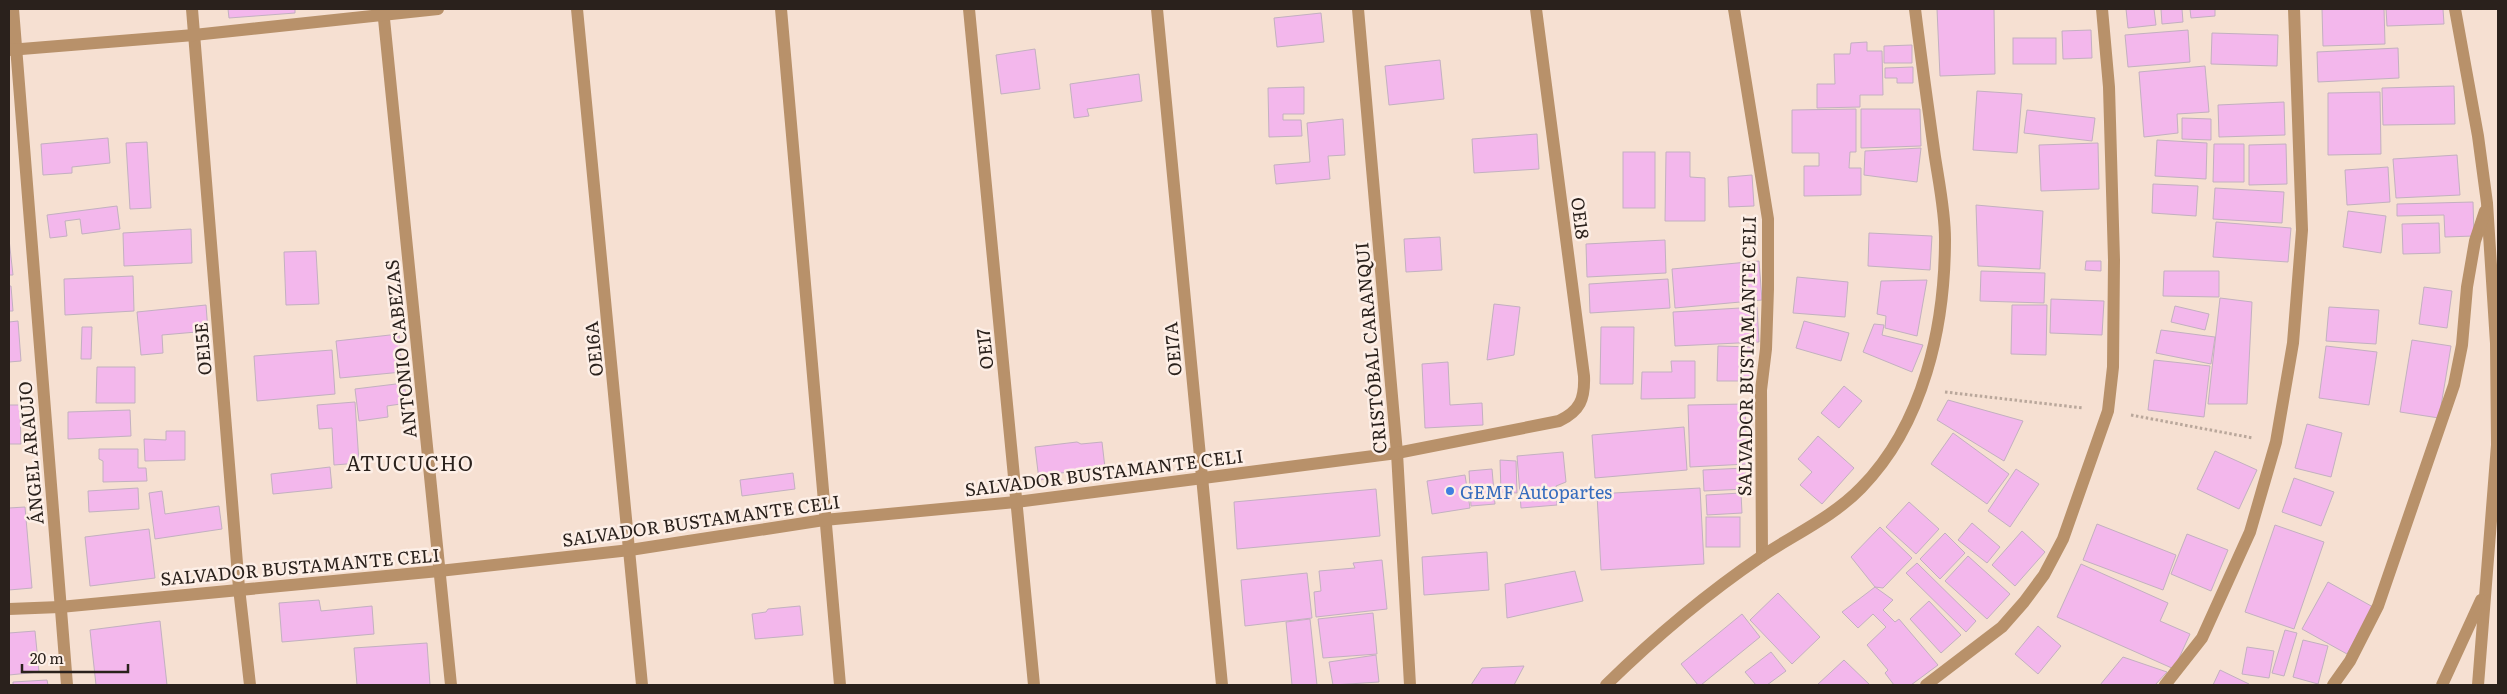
<svg xmlns="http://www.w3.org/2000/svg" width="2507" height="694" viewBox="0 0 2507 694" font-family="Literata,serif">
<style>
.building{fill:#f3b7ec;stroke:#c3b0c0}
.lines{fill:none;stroke-linecap:round;stroke-linejoin:round}
.path{stroke:#b9a79b;stroke-width:3;stroke-dasharray:2.5 2.5;stroke-linecap:butt}
.minor{stroke:#b8916a;stroke-width:12}
.shop-dot{fill:#3f7fe0;stroke:#fdefe7;stroke-width:2}
.labels{text-anchor:middle;dominant-baseline:central;stroke-width:5;stroke-linejoin:round;paint-order:stroke}
.street-label{font-size:18px;fill:#2a211c;stroke:#fdefe7}
.shop-label{font-size:18px;fill:#366cbe;stroke:#fdefe7;text-anchor:start}
.quarter-label{font-size:20px;letter-spacing:1px;fill:#2a211c;stroke:#fdefe7}
</style>
<rect width="100%" height="100%" fill="#f6e0d2"/>
<!-- building -->
<g class="building">
<polygon points="228,9 295,9 295,13 229,18"/>
<polygon points="1937,9 1994,9 1995,74 1940,76"/>
<polygon points="2126,9 2154,9 2156,25 2128,28"/>
<polygon points="2161,9 2182,9 2183,22 2162,24"/>
<polygon points="2190,9 2215,9 2215,16 2191,18"/>
<polygon points="2322,9 2384,9 2385,44 2323,46"/>
<polygon points="2386,9 2443,9 2444,24 2387,26"/>
<polygon points="1321,13 1324,42 1277,47 1274,18"/>
<polygon points="2091,30 2092,58 2063,59 2062,31"/>
<polygon points="2188,30 2190,62 2128,67 2125,35"/>
<polygon points="2212,33 2278,35 2277,66 2211,64"/>
<rect x="2013" y="38" width="43" height="26"/>
<polygon points="1867,42 1867,51 1882,51 1883,95 1860,95 1860,107 1817,108 1817,84 1835,84 1834,54 1850,54 1851,43"/>
<polygon points="1912,45 1912,63 1884,63 1884,46"/>
<polygon points="2398,48 2399,78 2318,82 2317,52"/>
<polygon points="1035,49 1040,89 1001,94 996,55"/>
<polygon points="1440,60 1444,99 1389,105 1385,66"/>
<polygon points="2205,66 2209,112 2177,114 2178,133 2144,137 2139,72"/>
<polygon points="1913,67 1913,83 1897,83 1897,78 1885,78 1885,68"/>
<polygon points="1139,74 1142,101 1087,109 1089,116 1074,118 1070,84"/>
<polygon points="2454,86 2455,124 2383,125 2382,88"/>
<polygon points="1304,87 1304,114 1283,114 1283,120 1301,120 1302,136 1269,137 1268,88"/>
<polygon points="1977,91 2022,94 2017,153 1973,150"/>
<polygon points="2380,92 2381,154 2328,155 2328,93"/>
<polygon points="2284,102 2285,135 2219,137 2218,105"/>
<polygon points="1856,109 1856,152 1850,152 1849,168 1861,168 1861,195 1804,196 1804,166 1819,166 1819,153 1792,153 1792,110"/>
<polygon points="1861,109 1920,109 1921,146 1861,148"/>
<polygon points="2027,110 2095,118 2092,141 2024,133"/>
<polygon points="2182,118 2211,119 2211,140 2182,139"/>
<polygon points="1343,119 1345,155 1328,156 1330,179 1276,184 1274,165 1310,162 1307,123"/>
<polygon points="1537,134 1539,169 1474,173 1472,139"/>
<polygon points="108,138 110,163 72,167 72,173 43,175 41,144"/>
<polygon points="2157,140 2207,143 2206,179 2155,176"/>
<polygon points="147,142 151,208 130,209 126,143"/>
<polygon points="2098,143 2099,189 2041,191 2039,145"/>
<polygon points="2214,144 2244,144 2244,182 2213,182"/>
<polygon points="2286,144 2287,184 2249,185 2249,145"/>
<polygon points="1921,148 1917,182 1864,175 1865,151"/>
<rect x="1623" y="152" width="32" height="56"/>
<polygon points="1666,152 1690,152 1690,177 1705,178 1705,221 1665,221"/>
<polygon points="2457,155 2460,195 2396,198 2393,159"/>
<polygon points="2388,167 2390,202 2347,205 2345,170"/>
<polygon points="1752,175 1754,206 1729,207 1728,177"/>
<polygon points="2153,184 2198,186 2196,216 2152,213"/>
<polygon points="2215,188 2284,192 2282,223 2213,219"/>
<polygon points="2473,202 2474,236 2445,237 2444,215 2397,216 2397,204"/>
<polygon points="1976,205 2043,211 2040,269 1978,266"/>
<polygon points="117,206 120,229 82,234 80,219 65,221 67,236 50,238 47,215"/>
<polygon points="2348,211 2386,216 2381,253 2343,247"/>
<polygon points="2216,222 2291,228 2288,262 2213,257"/>
<polygon points="2439,223 2440,253 2403,254 2402,224"/>
<polygon points="191,229 192,263 124,266 123,233"/>
<polygon points="1869,233 1932,236 1930,270 1868,266"/>
<polygon points="1440,237 1442,270 1406,272 1404,239"/>
<polygon points="9,239 13,275 9,275"/>
<polygon points="1665,240 1666,273 1587,277 1586,244"/>
<polygon points="316,251 319,304 286,305 284,252"/>
<polygon points="1759,261 1762,300 1675,308 1672,269"/>
<polygon points="2086,261 2101,261 2101,271 2085,270"/>
<polygon points="1981,271 2045,273 2044,303 1980,301"/>
<polygon points="2164,271 2219,271 2219,297 2163,296"/>
<polygon points="133,276 134,311 65,315 64,279"/>
<polygon points="1797,277 1848,282 1845,317 1793,313"/>
<polygon points="1668,279 1670,308 1590,313 1589,284"/>
<polygon points="1927,280 1917,336 1885,328 1886,316 1877,314 1881,281"/>
<polygon points="9,286 11,286 13,311 9,311"/>
<polygon points="2424,287 2452,291 2447,328 2419,324"/>
<polygon points="2220,298 2252,302 2247,404 2208,404"/>
<polygon points="2051,299 2104,301 2102,335 2050,333"/>
<polygon points="1494,304 1520,307 1514,355 1487,360"/>
<polygon points="206,305 208,331 162,335 163,353 141,355 137,312"/>
<polygon points="2012,305 2047,305 2046,355 2011,354"/>
<polygon points="2175,306 2209,314 2205,330 2171,322"/>
<polygon points="1757,307 1759,342 1675,346 1673,312"/>
<polygon points="2329,307 2379,310 2376,344 2326,341"/>
<polygon points="18,321 21,361 9,362 9,322"/>
<polygon points="1804,321 1849,333 1841,361 1796,348"/>
<polygon points="1874,324 1884,325 1882,335 1923,345 1912,372 1863,352"/>
<polygon points="82,327 92,327 91,359 81,359"/>
<polygon points="1601,327 1634,327 1633,384 1600,384"/>
<polygon points="2161,330 2215,337 2211,364 2156,353"/>
<polygon points="399,334 402,372 340,378 336,341"/>
<polygon points="2412,340 2451,346 2439,418 2400,412"/>
<polygon points="1718,346 1753,347 1752,381 1717,381"/>
<polygon points="2326,346 2377,352 2369,405 2319,398"/>
<polygon points="332,350 335,394 257,401 254,356"/>
<polygon points="2154,360 2210,366 2204,417 2148,410"/>
<polygon points="1671,361 1695,361 1695,398 1641,399 1642,372 1672,372"/>
<polygon points="1448,362 1450,405 1482,403 1483,425 1425,428 1422,364"/>
<polygon points="97,367 135,367 135,403 96,403"/>
<polygon points="404,383 407,403 387,406 388,417 359,421 355,389"/>
<polygon points="1844,386 1862,401 1839,428 1821,413"/>
<polygon points="1948,400 2023,421 2004,461 1937,420"/>
<polygon points="355,402 359,463 334,465 332,428 319,429 317,405"/>
<polygon points="1745,404 1747,464 1690,467 1688,405"/>
<polygon points="9,405 20,405 21,444 9,444"/>
<polygon points="130,410 131,436 68,439 68,412"/>
<polygon points="2307,424 2342,433 2331,477 2295,468"/>
<polygon points="1684,427 1687,470 1595,478 1592,435"/>
<polygon points="166,431 185,431 185,460 145,461 144,439 166,440"/>
<polygon points="1953,433 2009,474 1987,504 1931,464"/>
<polygon points="1818,436 1854,468 1822,504 1800,485 1812,472 1798,459"/>
<polygon points="1077,442 1081,444 1102,442 1105,468 1052,474 1053,478 1039,480 1035,447"/>
<polygon points="99,449 138,449 138,468 146,468 147,481 103,482 103,461 99,459"/>
<polygon points="2215,451 2257,470 2239,509 2197,489"/>
<polygon points="1563,452 1566,482 1556,486 1557,505 1521,508 1517,456"/>
<polygon points="1500,460 1516,461 1517,493 1501,492"/>
<polygon points="330,467 332,488 273,494 271,474"/>
<polygon points="1745,468 1746,489 1704,491 1703,470"/>
<polygon points="1492,469 1495,504 1471,506 1469,471"/>
<polygon points="2016,469 2039,484 2010,527 1988,511"/>
<polygon points="793,473 795,489 742,496 740,480"/>
<polygon points="1465,475 1470,508 1432,514 1427,481"/>
<polygon points="2294,478 2334,492 2321,526 2282,512"/>
<polygon points="138,488 139,509 89,512 88,491"/>
<polygon points="1700,488 1704,564 1601,570 1597,494"/>
<polygon points="1376,489 1380,536 1237,549 1234,502"/>
<polygon points="162,491 165,514 219,506 222,529 155,539 149,493"/>
<polygon points="1741,493 1742,513 1707,515 1706,495"/>
<polygon points="1909,502 1939,529 1916,554 1886,527"/>
<polygon points="25,507 32,588 9,590 9,508"/>
<rect x="1706" y="517" width="34" height="30"/>
<polygon points="1972,523 2000,547 1987,563 1958,540"/>
<polygon points="2097,524 2176,555 2163,590 2083,560"/>
<polygon points="2275,525 2324,542 2294,629 2245,612"/>
<polygon points="1880,527 1912,558 1883,588 1875,587 1851,557"/>
<polygon points="149,529 155,578 90,586 85,537"/>
<polygon points="2022,531 2045,552 2015,586 1992,565"/>
<polygon points="1945,533 1965,553 1940,579 1920,559"/>
<polygon points="2187,534 2228,550 2211,591 2171,574"/>
<polygon points="1487,552 1489,590 1424,595 1422,557"/>
<polygon points="1968,556 2010,594 1987,619 1945,581"/>
<polygon points="1382,560 1387,609 1316,617 1314,592 1321,591 1319,571 1355,568 1353,563"/>
<polygon points="1917,563 1976,621 1966,632 1906,573"/>
<polygon points="2081,564 2168,603 2160,621 2190,634 2174,669 2057,617"/>
<polygon points="1575,571 1583,601 1507,618 1505,584"/>
<polygon points="1307,573 1312,618 1245,626 1241,580"/>
<polygon points="2328,582 2373,607 2347,654 2302,629"/>
<polygon points="1875,587 1893,600 1883,610 1895,622 1899,619 1938,665 1911,685 1894,685 1885,673 1888,670 1867,645 1886,627 1873,614 1858,628 1842,612"/>
<polygon points="1778,593 1820,637 1792,664 1750,620"/>
<polygon points="319,600 321,611 372,606 374,634 282,642 279,603"/>
<polygon points="1929,601 1961,635 1941,653 1910,619"/>
<polygon points="800,606 803,635 755,639 752,614 766,612 768,609"/>
<polygon points="1373,613 1377,654 1323,658 1318,619"/>
<polygon points="1742,614 1760,637 1701,685 1698,685 1681,664"/>
<polygon points="1310,619 1317,685 1292,685 1286,622"/>
<polygon points="160,621 167,685 96,685 90,630"/>
<polygon points="2038,626 2061,646 2038,674 2015,654"/>
<polygon points="2285,630 2297,633 2284,676 2272,673"/>
<polygon points="35,631 39,672 9,675 9,633"/>
<polygon points="2303,640 2328,646 2318,684 2293,677"/>
<polygon points="427,643 430,685 357,685 354,648"/>
<polygon points="2247,647 2274,651 2269,678 2242,674"/>
<polygon points="1771,652 1786,671 1767,685 1756,685 1745,672"/>
<polygon points="1376,655 1379,682 1333,685 1329,662"/>
<polygon points="2123,657 2167,672 2155,685 2100,685"/>
<polygon points="1844,660 1870,685 1817,685"/>
<polygon points="1524,666 1514,685 1471,685 1482,668"/>
<polygon points="2220,670 2249,684 2248,685 2213,685"/>
<polygon points="47,680 48,685 13,685 13,682"/>
</g>
<g class="lines">
<!-- path -->
<g class="path">
<polyline points="1945,392 2083,408"/>
<polyline points="2131,415 2253,438"/>
</g>
<!-- minor -->
<g class="minor">
<polyline points="13,9 67,685"/>
<polyline points="192,9 239,588 250,685"/>
<polyline points="383,9 451,685"/>
<polyline points="577,9 642,685"/>
<polyline points="781,9 840,685"/>
<polyline points="969,9 1034,685"/>
<polyline points="1157,9 1222,685"/>
<polyline points="1358,9 1397,453 1410,685"/>
<polyline points="1734,9 1768,219 1768,289 1766,349 1761,390 1762,556"/>
<polyline points="2455,9 2478,136 2487,203 2496,343 2497,445 2478,685"/>
<polyline points="9,50 194,35 438,9"/>
<path d="M9 609 60 607 439 571 630 550 824 520 1016 502 1397 453 1559 421C1580 411 1585 399 1584 376L1536 9"/>
<path d="M1606 685C1654 638 1706 594 1762 556 1795 534 1833 517 1861 488 1924 424 1945 326 1945 239 1945 212 1939 183 1935 157 1928 107 1921 58 1915 9"/>
<polyline points="1926,685 2002,627 2024,602 2044,575 2063,539 2108,411 2113,367 2114,260 2109,87 2102,9"/>
<polyline points="2165,685 2202,638 2250,532 2276,442 2293,343 2302,230 2294,9"/>
<polyline points="2333,685 2350,661 2378,606 2454,385 2462,345 2467,287 2475,241 2485,211"/>
<polyline points="2442,685 2481,600"/>
</g>
</g>
<!-- markers -->
<circle class="shop-dot" cx="1450" cy="491" r="5"/>
<g class="labels">
<!-- street labels -->
<g class="street-label">
<text transform="translate(1581 218) rotate(83)">OE18</text>
<text transform="translate(1370 348) rotate(-95)">CRISTÓBAL CARANQUI</text>
<text transform="translate(202 349) rotate(-95)">OE15E</text>
<text transform="translate(400 349) rotate(-96)">ANTONIO CABEZAS</text>
<text transform="translate(593 349) rotate(-96)">OE16A</text>
<text transform="translate(984 349) rotate(-96)">OE17</text>
<text transform="translate(1172 349) rotate(-95)">OE17A</text>
<text transform="translate(1746 356) rotate(-89)">SALVADOR BUSTAMANTE CELI</text>
<text transform="translate(30 453) rotate(-95)">ÁNGEL ARAUJO</text>
<text transform="translate(1104 472) rotate(-7)">SALVADOR BUSTAMANTE CELI</text>
<text transform="translate(701 520) rotate(-8)">SALVADOR BUSTAMANTE CELI</text>
<text transform="translate(300 566) rotate(-5)">SALVADOR BUSTAMANTE CELI</text>
</g>
<!-- shop labels -->
<g class="shop-label">
<text x="1460" y="491">GEMF Autopartes</text>
</g>
<!-- quarter labels -->
<g class="quarter-label">
<text x="410" y="462">ATUCUCHO</text>
</g>
</g>
<!-- border -->
<rect width="2507" height="694" fill="none" stroke="#2a211c" stroke-width="20"/>
<!-- scale -->
<path d="M22 664v8h106v-8" fill="none" stroke="#2a211c" stroke-width="2.5"/>
<text x="30" y="664" font-size="15" fill="#2a211c" stroke="#fdefe7" stroke-width="4" paint-order="stroke">20 m</text>
</svg>
